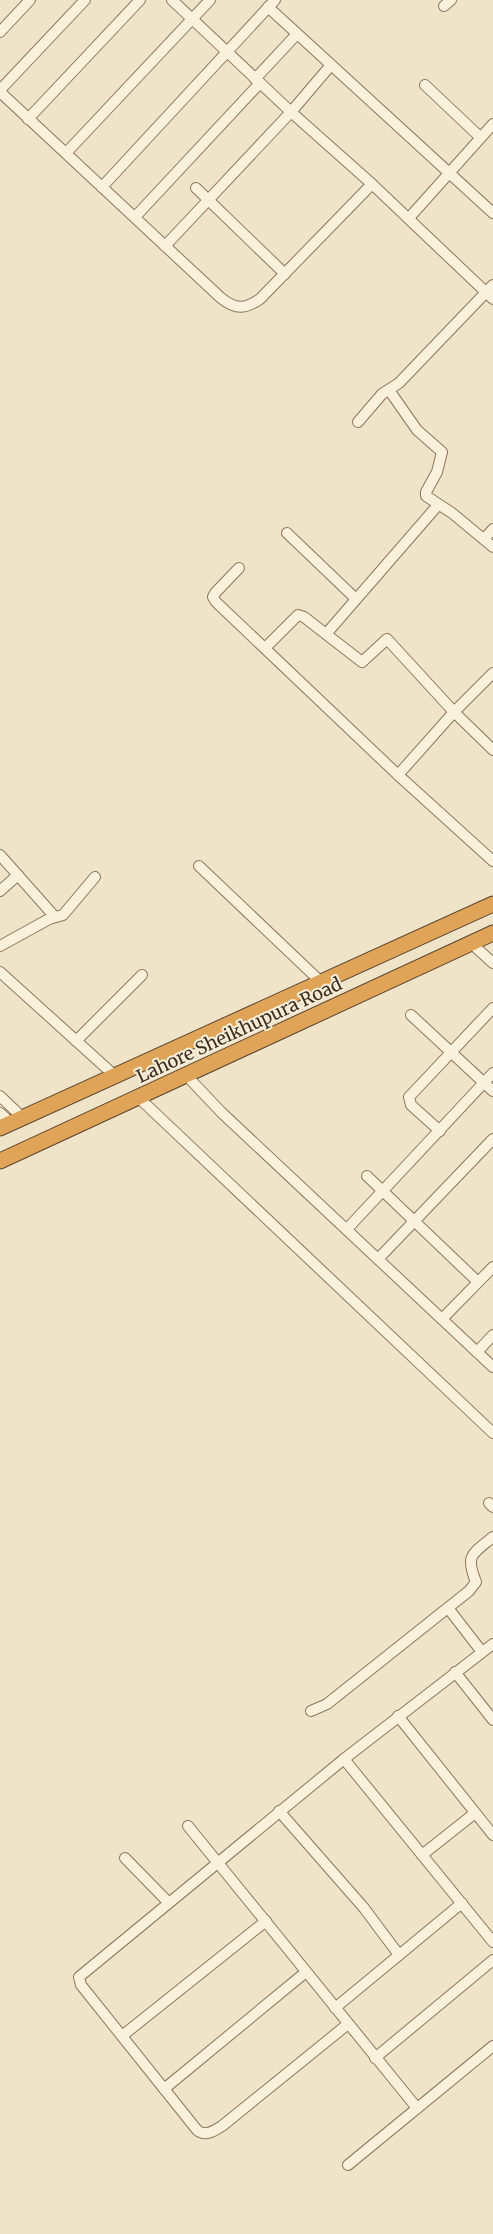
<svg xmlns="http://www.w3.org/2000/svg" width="493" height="2234" viewBox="0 0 493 2234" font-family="Merriweather,serif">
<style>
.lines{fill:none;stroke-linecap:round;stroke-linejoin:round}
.minor-casing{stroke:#8d765c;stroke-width:12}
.highway-casing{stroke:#5b4430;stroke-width:17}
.minor{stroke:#faf1dc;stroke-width:10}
.highway{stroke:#e0a458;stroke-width:15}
.labels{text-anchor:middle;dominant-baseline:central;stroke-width:4;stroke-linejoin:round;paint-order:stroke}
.street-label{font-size:18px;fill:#3d2e20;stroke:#f7eed8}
</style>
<rect width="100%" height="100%" fill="#f0e4c8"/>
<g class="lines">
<!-- minor casing -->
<g class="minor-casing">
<g id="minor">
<polyline points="172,0 291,112 372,184 493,299"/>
<polyline points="444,6 451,0"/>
<polyline points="268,7 493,213"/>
<polyline points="0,32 30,0"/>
<polyline points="255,79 297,34"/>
<polyline points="425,85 480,137"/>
<polyline points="0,90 85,0"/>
<path d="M0 92 221 298C236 310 245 309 260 299L372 184"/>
<polyline points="28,119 140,0"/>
<polyline points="66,153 210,0"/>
<polyline points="102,187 275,0"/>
<polyline points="196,188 285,274"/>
<polyline points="135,217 260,83"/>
<polyline points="409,218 493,124"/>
<polyline points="165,246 291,112 331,65"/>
<polyline points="389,390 417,430 442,452 437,472 426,492 426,496 452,513 493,547"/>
<polyline points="358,422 382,394 399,383 493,285"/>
<polyline points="287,533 356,599"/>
<polyline points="484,539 493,529"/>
<polyline points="239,568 215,593 213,597 216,602 398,775 493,861"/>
<polyline points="326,634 438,505"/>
<polyline points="265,648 298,615 304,617 362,662 387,639 454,712 493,750"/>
<polyline points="398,775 454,712 493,673"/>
<polyline points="0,855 55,917"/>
<polyline points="199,866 321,982"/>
<polyline points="0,891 18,875"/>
<polyline points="471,943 493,963"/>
<polyline points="0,946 49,919 63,915 95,877"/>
<polyline points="0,972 114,1075"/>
<polyline points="411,1015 493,1091"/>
<polyline points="76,1041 142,975"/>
<polyline points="186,1075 221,1112 493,1367"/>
<polyline points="0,1096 23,1118"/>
<polyline points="138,1097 493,1433"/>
<polyline points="0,1113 11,1123"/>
<polyline points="440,1131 411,1105 409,1097 493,1008"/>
<polyline points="367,1176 478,1282"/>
<polyline points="347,1229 493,1073"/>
<polyline points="378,1259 493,1139"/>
<polyline points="442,1319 493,1267"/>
<polyline points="477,1352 493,1335"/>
<polyline points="489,1503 493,1507"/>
<polyline points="448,1608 482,1652"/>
<polyline points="455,1672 493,1720"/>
<path d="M311 1711 327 1704 469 1591 476 1582C465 1555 472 1554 493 1537"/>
<polyline points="398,1716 493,1835"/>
<polyline points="344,1759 493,1942"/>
<polyline points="279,1811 364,1908 399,1955"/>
<polyline points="188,1826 417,2108"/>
<polyline points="422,1855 475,1813"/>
<polyline points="125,1858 168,1902"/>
<polyline points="335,2008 462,1903"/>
<path d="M348 2024 222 2126C214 2131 205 2137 197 2130L81 1985 79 1977 344 1759 493 1644"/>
<polyline points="122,2036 266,1921"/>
<polyline points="375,2058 493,1960"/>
<polyline points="164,2089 306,1972"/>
<polyline points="348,2165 493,2046"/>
</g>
</g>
<!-- highway casing -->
<g class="highway-casing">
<g id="highway">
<polyline points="0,1128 493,904"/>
<polyline points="0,1161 493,933"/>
</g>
</g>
<!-- minor -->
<use href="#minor" class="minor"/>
<!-- highway -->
<use href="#highway" class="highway"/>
</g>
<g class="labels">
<!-- street labels -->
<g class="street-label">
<text transform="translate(239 1030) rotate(-25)">Lahore Sheikhupura Road</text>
</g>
</g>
</svg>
